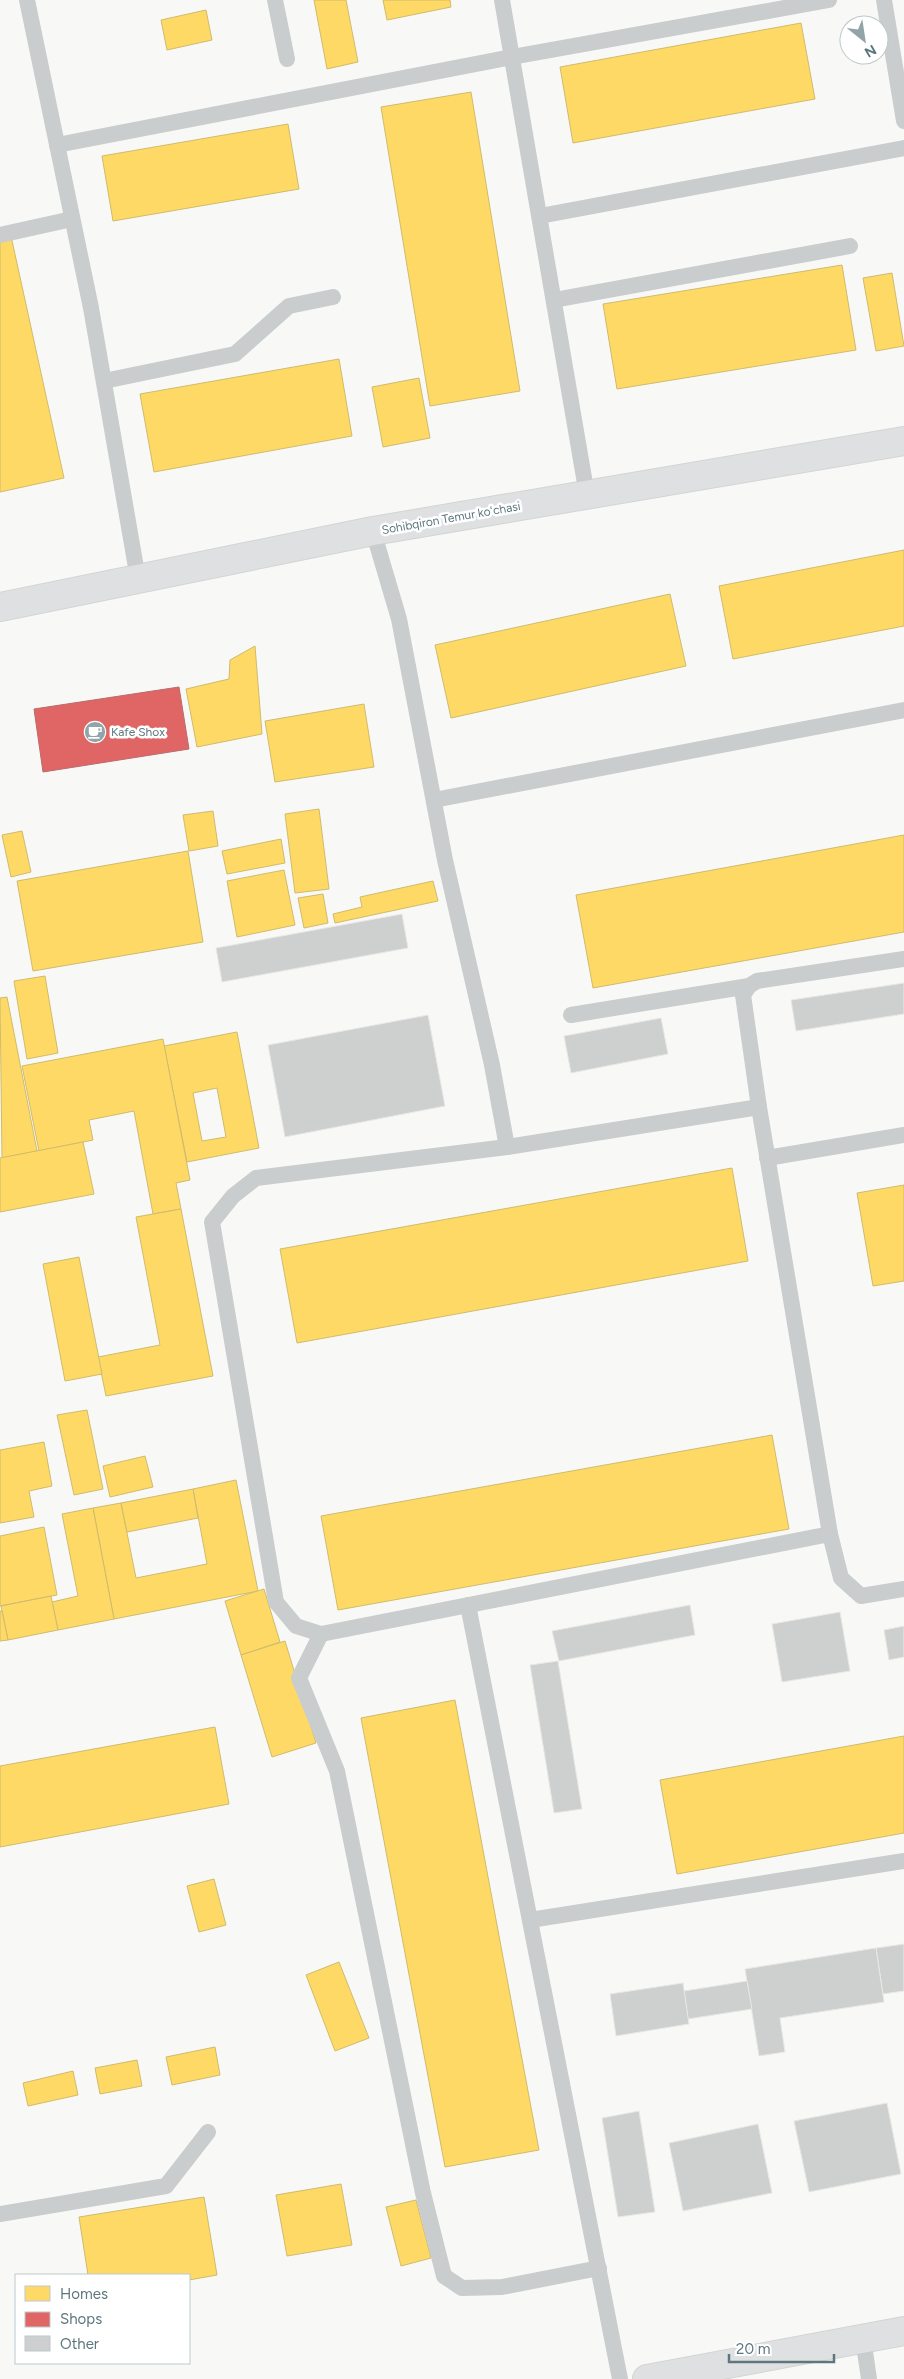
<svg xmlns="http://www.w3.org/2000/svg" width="904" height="2379" viewBox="0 0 904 2379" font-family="Figtree,sans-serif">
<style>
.homes{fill:#ffd966;stroke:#cebc6d;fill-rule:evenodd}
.shops{fill:#e06666;stroke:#b96b6d}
.building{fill:#ced0d0;stroke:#e8e8e6}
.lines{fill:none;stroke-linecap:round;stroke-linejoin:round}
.secondary-casing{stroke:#d3d4d4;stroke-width:30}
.lane{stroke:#cacdcd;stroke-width:16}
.secondary{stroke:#dfe0e1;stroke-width:28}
.labels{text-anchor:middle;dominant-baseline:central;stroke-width:5;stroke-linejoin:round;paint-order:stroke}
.street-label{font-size:12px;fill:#5d777e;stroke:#fff}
.poi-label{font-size:12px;fill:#5d777e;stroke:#fff;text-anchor:start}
</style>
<rect width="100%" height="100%" fill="#f8f8f7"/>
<!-- homes -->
<g class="homes">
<polygon points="314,0 346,0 358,62 327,69"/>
<polygon points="383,0 450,0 451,7 387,20"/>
<polygon points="206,10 212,40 167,50 161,20"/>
<polygon points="801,23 815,99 573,143 560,67"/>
<polygon points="471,92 520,391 430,406 381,107"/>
<polygon points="288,124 299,189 113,221 102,156"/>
<polygon points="11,236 64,478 0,492 0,238"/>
<polygon points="842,265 856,350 617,389 603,304"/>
<polygon points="892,273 904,346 876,351 863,278"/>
<polygon points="339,359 352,436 154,472 140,394"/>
<polygon points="419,378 430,438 383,447 372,387"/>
<polygon points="904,550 904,626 733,659 719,586"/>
<polygon points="670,594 686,666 451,718 435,645"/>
<polygon points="255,646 262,734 197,747 186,689 229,679 230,660"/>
<polygon points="364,704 374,767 275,782 265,721"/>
<polygon points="319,809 329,889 295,893 285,814"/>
<polygon points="213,811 218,846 189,851 183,815"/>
<polygon points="22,831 31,872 11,877 2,835"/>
<polygon points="904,835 904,932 593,988 576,895"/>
<polygon points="281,839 285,863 227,874 222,851"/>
<polygon points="188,851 203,942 33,971 17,881"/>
<polygon points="284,870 295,925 237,937 227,881"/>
<polygon points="433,881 438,901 335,923 333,914 362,907 360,897"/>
<polygon points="323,894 328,923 304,928 298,898"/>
<polygon points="45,976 58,1053 27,1059 14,981"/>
<polygon points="7,997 37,1151 2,1158 0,998"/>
<path d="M237 1032 259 1148 187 1162 164 1046ZM217 1088 226 1137 202 1141 193 1093Z"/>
<polygon points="163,1039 190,1180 176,1183 181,1209 153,1214 134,1111 89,1120 93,1140 39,1151 22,1066"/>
<polygon points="83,1142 94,1194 0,1212 0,1158"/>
<polygon points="732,1168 748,1261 297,1343 280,1249"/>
<polygon points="904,1185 904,1281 873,1286 857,1193"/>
<polygon points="181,1209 213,1376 106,1396 98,1357 160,1345 136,1217"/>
<polygon points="79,1257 102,1374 65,1381 43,1264"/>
<polygon points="87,1410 103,1489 74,1495 57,1415"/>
<polygon points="772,1435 789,1529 338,1610 321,1516"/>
<polygon points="44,1442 52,1486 29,1491 34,1517 0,1523 0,1450"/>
<polygon points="145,1456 153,1487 110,1497 103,1466"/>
<polygon points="236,1480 258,1591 114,1619 93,1508 121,1503 136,1578 207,1564 193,1489"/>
<polygon points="193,1489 198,1518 127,1532 121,1503"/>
<polygon points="93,1508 114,1619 58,1630 52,1602 78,1596 62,1514"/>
<polygon points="44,1527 57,1595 0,1606 0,1536"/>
<polygon points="264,1589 280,1642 241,1655 225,1601"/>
<polygon points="51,1596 58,1630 8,1640 1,1606"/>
<polygon points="0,1611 2,1611 8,1640 0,1641"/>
<polygon points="285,1641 316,1743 272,1757 241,1655"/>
<polygon points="455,1700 539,2150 445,2167 361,1718"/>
<polygon points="215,1727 229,1804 0,1847 0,1766"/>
<polygon points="904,1736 904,1833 677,1874 660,1780"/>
<polygon points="214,1879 226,1925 199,1932 187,1886"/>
<polygon points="339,1962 369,2038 335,2051 306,1975"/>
<polygon points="215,2047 220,2075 172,2085 166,2057"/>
<polygon points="137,2060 142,2086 100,2094 95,2068"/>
<polygon points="73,2071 78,2095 28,2106 23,2083"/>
<polygon points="341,2184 352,2245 287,2256 276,2195"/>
<polygon points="204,2197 217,2275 189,2280 189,2275 88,2275 79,2217"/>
<polygon points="416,2200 431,2258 401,2266 386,2207"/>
</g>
<!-- shops -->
<polygon class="shops" points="179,687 189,749 43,772 34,709"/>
<!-- building -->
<g class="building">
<polygon points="402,914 408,948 222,982 216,948"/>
<polygon points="904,983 904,1014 796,1031 791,1000"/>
<polygon points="428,1015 445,1106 285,1137 268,1045"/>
<polygon points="661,1018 668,1054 571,1073 564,1036"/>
<polygon points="690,1605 695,1635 559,1661 552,1631"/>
<polygon points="840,1612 850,1671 782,1682 772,1624"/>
<polygon points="904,1626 904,1657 889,1660 884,1630"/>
<polygon points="558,1661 582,1809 554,1813 530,1665"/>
<polygon points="904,1944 904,1991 883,1994 876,1948"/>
<polygon points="876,1948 884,2002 780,2018 785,2052 759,2056 745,1969"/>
<polygon points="747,1981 752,2009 688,2019 684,1991"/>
<polygon points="683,1983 689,2024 616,2036 610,1994"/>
<polygon points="887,2103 901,2174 809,2192 794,2121"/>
<polygon points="639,2111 655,2212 618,2217 602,2118"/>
<polygon points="758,2124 772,2193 683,2211 669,2143"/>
</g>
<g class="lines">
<!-- secondary casing -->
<g class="secondary-casing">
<g id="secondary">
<polyline points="0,607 373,531 904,441"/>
<polyline points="647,2379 904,2331"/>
</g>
</g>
<!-- lane -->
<g class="lane">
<polyline points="27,0 91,308 138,579"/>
<polyline points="275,0 287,59"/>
<polyline points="502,0 587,495"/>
<polyline points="884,0 904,121"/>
<polyline points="57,145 512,57 829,0"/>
<polyline points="540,216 904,148"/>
<polyline points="0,235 72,219"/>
<polyline points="554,300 850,246"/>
<polyline points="104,381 235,354 289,306 333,297"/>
<polyline points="373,531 399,619 445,860 492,1065 507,1147 759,1107 830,1534 841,1578 861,1596 904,1589"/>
<polyline points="434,800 904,710"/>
<polyline points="571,1015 749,986"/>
<polyline points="759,1107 743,995 749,986 757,981 904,959"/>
<polyline points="507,1147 256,1178 233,1196 212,1222 276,1602 296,1626 321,1634 830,1534"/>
<polyline points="767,1158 904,1135"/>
<polyline points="468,1605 620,2379"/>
<polyline points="321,1634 299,1678 337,1771 423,2193 444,2276 462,2288 502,2287 599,2268"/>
<polyline points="530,1920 904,1861"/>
<polyline points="0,2214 166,2186 208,2132"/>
<polyline points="863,2338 869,2379"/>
</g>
<!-- secondary -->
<use href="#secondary" class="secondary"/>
</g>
<!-- icons -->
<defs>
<g id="cafe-disc" transform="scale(1.125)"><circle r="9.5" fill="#93a4a8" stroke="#fff"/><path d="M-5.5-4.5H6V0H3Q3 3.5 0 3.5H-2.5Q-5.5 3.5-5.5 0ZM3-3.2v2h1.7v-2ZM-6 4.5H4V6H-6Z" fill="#fff"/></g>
</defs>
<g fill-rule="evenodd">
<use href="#cafe-disc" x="95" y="732"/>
</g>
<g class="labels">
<!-- street labels -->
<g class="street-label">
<text transform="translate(451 518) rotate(-10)">Sohibqiron Temur koʻchasi</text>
</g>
<!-- poi labels -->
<g class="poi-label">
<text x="111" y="732">Kafe Shox</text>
</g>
</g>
<!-- legend -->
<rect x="15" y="2274" width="175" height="90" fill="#ffffff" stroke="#bec9cb"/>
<rect x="25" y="2286" width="25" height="15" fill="#ffd966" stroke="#bec9cb"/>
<text x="60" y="2299" font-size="15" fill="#5d777e">Homes</text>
<rect x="25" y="2312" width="25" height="15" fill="#e06666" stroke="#bec9cb"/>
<text x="60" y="2324" font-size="15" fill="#5d777e">Shops</text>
<rect x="25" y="2336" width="25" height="15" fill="#ced0d0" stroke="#bec9cb"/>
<text x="60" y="2349" font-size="15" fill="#5d777e">Other</text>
<!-- north arrow -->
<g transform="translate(864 40) rotate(150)"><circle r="24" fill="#ffffff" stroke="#bec9cb"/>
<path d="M0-4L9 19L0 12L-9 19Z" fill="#93a4a8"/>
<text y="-8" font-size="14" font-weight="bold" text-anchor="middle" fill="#5d777e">N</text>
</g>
<!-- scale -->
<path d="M729 2354v8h105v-8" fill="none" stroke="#5d777e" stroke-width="2.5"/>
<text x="736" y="2354" font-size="15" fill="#5d777e" stroke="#ffffff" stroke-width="4" paint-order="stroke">20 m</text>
</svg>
